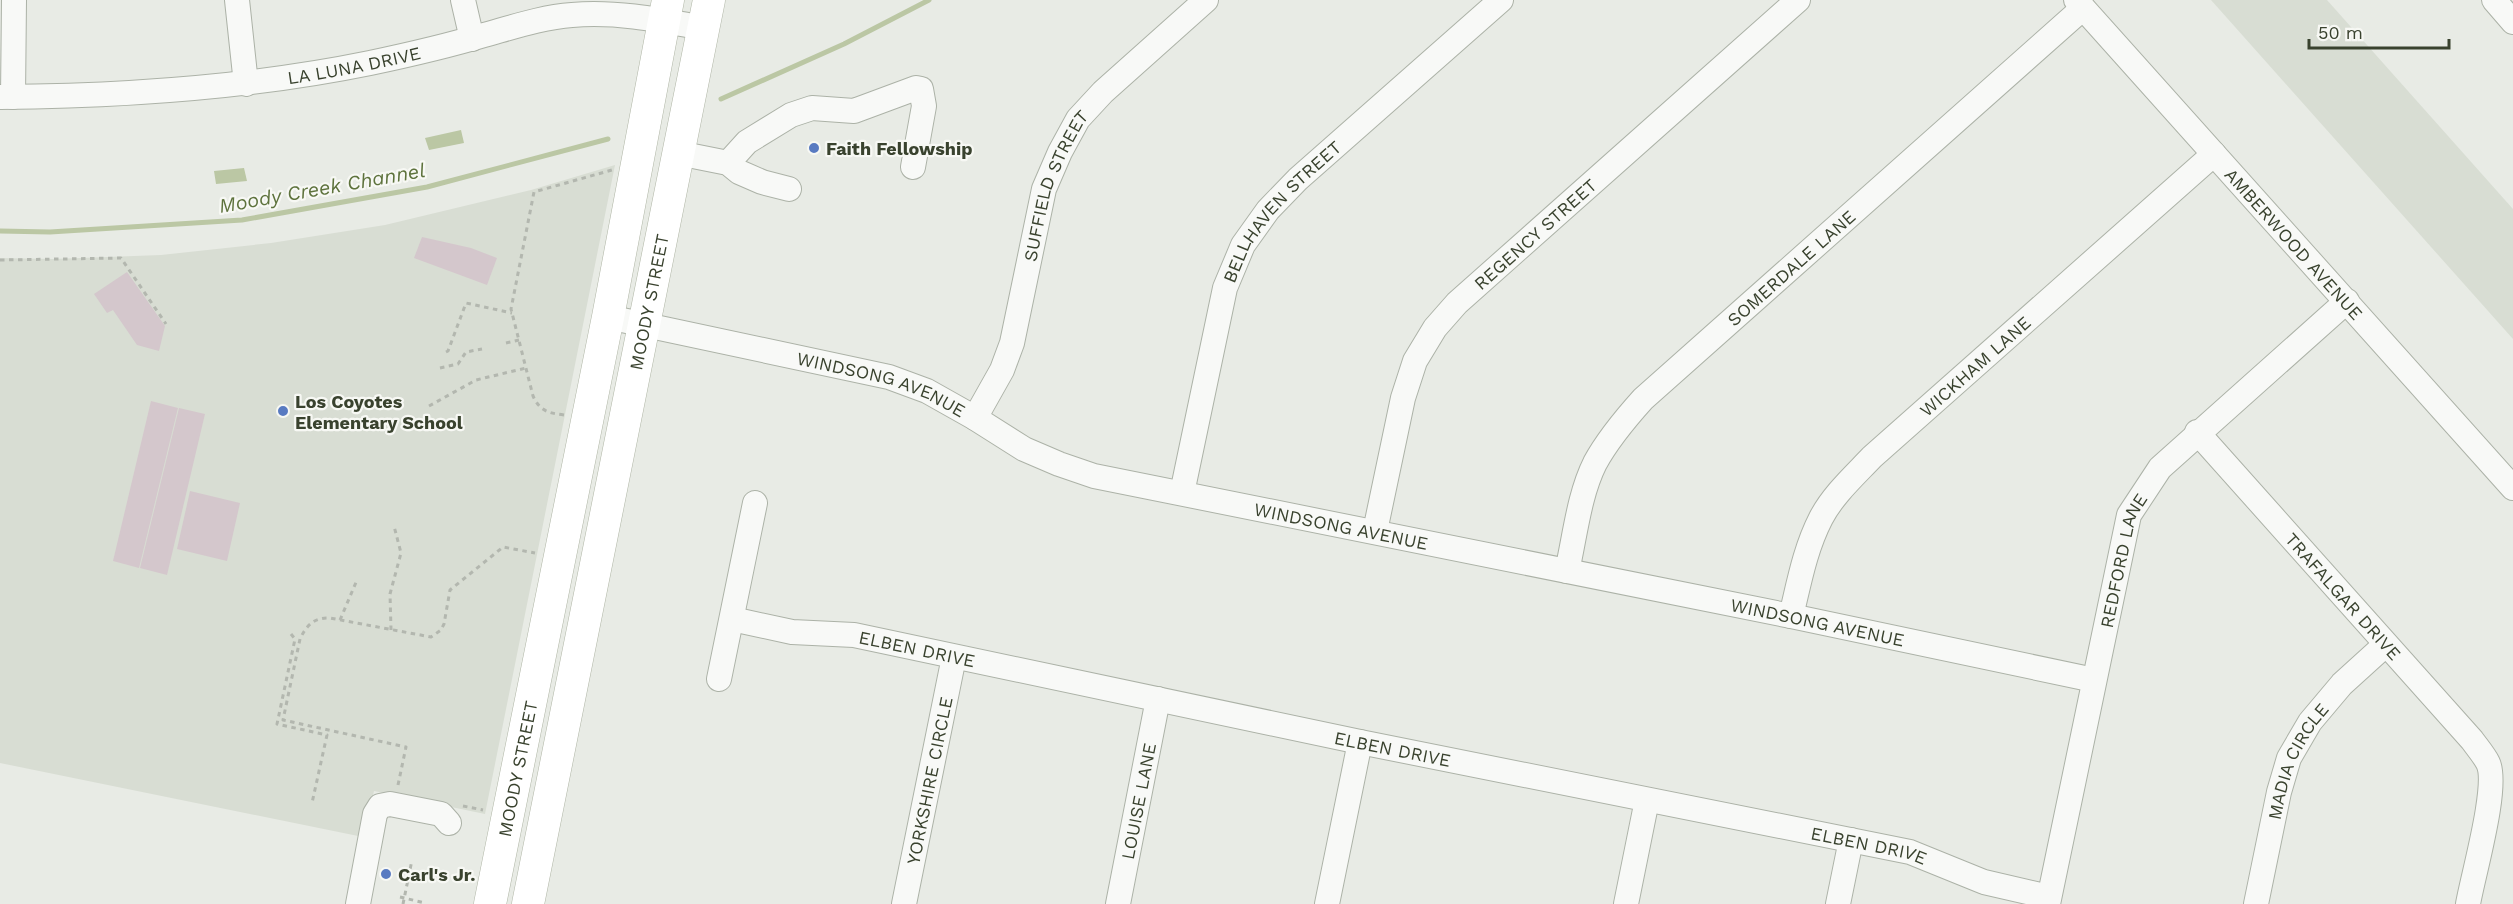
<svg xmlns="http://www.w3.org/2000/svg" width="2513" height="904" viewBox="0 0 2513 904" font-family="'Work Sans',sans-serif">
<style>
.built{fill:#d8ddd3}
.green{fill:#d4c7cc}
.water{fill:#bbc7a4}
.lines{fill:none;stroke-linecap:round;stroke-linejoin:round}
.stream{stroke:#bbc7a4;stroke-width:5}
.minor-casing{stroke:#acb2a7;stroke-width:26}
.major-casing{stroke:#afb5a5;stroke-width:33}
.path{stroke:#b3b7af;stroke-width:3;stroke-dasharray:4.5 4.5;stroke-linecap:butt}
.minor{stroke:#f8f9f7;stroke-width:24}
.major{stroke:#fff;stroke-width:32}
.poi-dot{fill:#587ac1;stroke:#f7f8f4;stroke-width:2}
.labels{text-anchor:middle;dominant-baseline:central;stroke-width:4.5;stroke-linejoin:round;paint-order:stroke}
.street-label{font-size:18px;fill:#39422e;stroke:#f7f8f4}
.poi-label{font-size:18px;font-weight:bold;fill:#39422e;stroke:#f7f8f4;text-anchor:start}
.water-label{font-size:20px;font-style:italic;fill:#5d723c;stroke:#f7f8f4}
</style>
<rect width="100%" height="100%" fill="#e8ebe5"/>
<!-- built -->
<g class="built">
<polygon points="2211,0 2327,0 2513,209 2513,339"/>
<polygon points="615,165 485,814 374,791 363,837 0,763 0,258 53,259 161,255 271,243 385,225 531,190"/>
</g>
<!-- green -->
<g class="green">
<polygon points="422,237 471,248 497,258 487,285 414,258"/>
<polygon points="127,272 165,326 159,351 137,345 113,310 107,313 94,294"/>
<polygon points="151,401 178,408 139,568 113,561"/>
<polygon points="179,408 205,414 167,575 140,568"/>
<polygon points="190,491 240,503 227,561 177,549"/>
</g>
<!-- water -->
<g class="water">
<polygon points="461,130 464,143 429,150 425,138"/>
<polygon points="244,168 247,181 216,184 214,171"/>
</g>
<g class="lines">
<!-- stream -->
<g class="stream">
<polyline points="721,99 844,44 929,0"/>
<polyline points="0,231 50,232 242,220 427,187 608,139"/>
</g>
<!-- minor casing -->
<g class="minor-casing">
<g id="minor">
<polyline points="237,0 246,84"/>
<polyline points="463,0 472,39"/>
<path id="s1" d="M2076 0 2513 488"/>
<polyline points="2494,0 2513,22"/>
<path id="s2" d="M0 97C124 96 248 88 370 63 408 55 447 46 484 35 513 27 543 17 572 15 616 11 660 20 703 28"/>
<polyline points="13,97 14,0"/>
<polyline points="678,153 728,163 739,172 762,182 789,189"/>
<polyline points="728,163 747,142 791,115 812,108 854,111 916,88 921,89 924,106 913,167"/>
<path id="s3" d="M608 317 889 377 927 391 975 418 1024 449 1059 464 1094 476 1791 616 2094 680"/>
<path id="s4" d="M975 418 1002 370 1012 343 1044 189 1060 152 1078 119 1103 92 1206 0"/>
<path id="s5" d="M2197 432 2472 740C2477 747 2484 755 2488 763 2499 786 2473 875 2468 904"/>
<path id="s6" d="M1182 493 1225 288 1243 245 1268 210 1298 179 1501 0"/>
<path id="s7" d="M1375 531 1403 398 1415 361 1435 328 1457 303 1798 0"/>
<path id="s8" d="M1567 571C1575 536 1579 495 1595 463 1608 439 1625 419 1643 399L2083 8"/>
<path id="s9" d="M1791 616C1799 583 1805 549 1821 518 1833 495 1854 476 1872 457L2214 154"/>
<path id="s10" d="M732 619 792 632 854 635 1360 742 1910 852 1984 882 2049 897"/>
<polyline points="719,679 755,503"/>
<polyline points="358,904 375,814 380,806 390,804 441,814 449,823"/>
<path id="s11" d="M904 904 954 657"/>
<path id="s12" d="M1118 904 1158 699"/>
<polyline points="1327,904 1360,742"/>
<polyline points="1626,904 1647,800"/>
<polyline points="1838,904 1851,840"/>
<path id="s13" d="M2048 904 2129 515 2160 468 2347 301"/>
<path id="s14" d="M2256 904 2279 792 2289 758 2310 722 2342 684 2385 645"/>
</g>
</g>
<!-- major casing -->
<g class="major-casing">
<g id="major">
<path id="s15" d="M490 904 608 317 668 0"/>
<path id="s16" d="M528 904 709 0"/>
</g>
</g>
<!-- path -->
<g class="path">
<polyline points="0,260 121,258 166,324"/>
<polyline points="506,343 519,340"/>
<polyline points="446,352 448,351 466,303 512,313"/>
<polyline points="440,368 458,364 466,352 482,349"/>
<polyline points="429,406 476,380 526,368"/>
<path d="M564 415C548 413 540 411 533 396L511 309 534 192 612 170"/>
<polyline points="340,620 357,580"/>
<polyline points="391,630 390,594 401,553 394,526"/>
<polyline points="291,634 295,639 277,724 327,735 312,803"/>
<path d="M398 785 406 747 283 720 300 639C306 626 314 617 330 618L431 637 441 630 444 624 450 590 503 547 535 553"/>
<polyline points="463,806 483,810"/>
<polyline points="400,897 425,903"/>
<polyline points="403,904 412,860"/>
</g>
<!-- minor -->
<use href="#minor" class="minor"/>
<!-- major -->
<use href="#major" class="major"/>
</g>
<!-- markers -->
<g class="poi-dot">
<circle cx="814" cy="148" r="6"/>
<circle cx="283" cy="411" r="6"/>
<circle cx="386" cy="874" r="6"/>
</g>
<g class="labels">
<!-- street labels -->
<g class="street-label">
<text stroke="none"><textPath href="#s2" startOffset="356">LA LUNA DRIVE</textPath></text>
<text stroke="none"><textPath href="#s4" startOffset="248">SUFFIELD STREET</textPath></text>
<text stroke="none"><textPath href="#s6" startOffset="306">BELLHAVEN STREET</textPath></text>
<text stroke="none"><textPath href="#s7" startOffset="351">REGENCY STREET</textPath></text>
<text stroke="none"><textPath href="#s1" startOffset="327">AMBERWOOD AVENUE</textPath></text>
<text stroke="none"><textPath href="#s8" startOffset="390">SOMERDALE LANE</textPath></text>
<text stroke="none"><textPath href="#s16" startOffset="614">MOODY STREET</textPath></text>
<text stroke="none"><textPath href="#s9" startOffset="320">WICKHAM LANE</textPath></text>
<text stroke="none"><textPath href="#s3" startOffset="282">WINDSONG AVENUE</textPath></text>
<text stroke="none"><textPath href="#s3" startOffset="768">WINDSONG AVENUE</textPath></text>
<text stroke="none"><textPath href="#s13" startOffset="352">REDFORD LANE</textPath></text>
<text stroke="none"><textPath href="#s5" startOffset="220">TRAFALGAR DRIVE</textPath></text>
<text stroke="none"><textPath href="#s3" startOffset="1254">WINDSONG AVENUE</textPath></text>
<text stroke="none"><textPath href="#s10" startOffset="188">ELBEN DRIVE</textPath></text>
<text stroke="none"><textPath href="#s10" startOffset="674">ELBEN DRIVE</textPath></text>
<text stroke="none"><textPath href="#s14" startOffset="150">MADIA CIRCLE</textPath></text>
<text stroke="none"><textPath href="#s15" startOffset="138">MOODY STREET</textPath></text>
<text stroke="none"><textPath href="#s11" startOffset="126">YORKSHIRE CIRCLE</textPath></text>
<text stroke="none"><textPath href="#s12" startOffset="105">LOUISE LANE</textPath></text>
<text stroke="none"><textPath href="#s10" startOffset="1160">ELBEN DRIVE</textPath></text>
</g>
<!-- poi labels -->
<g class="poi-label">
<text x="826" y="148">Faith Fellowship</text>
<text x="295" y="401">Los Coyotes<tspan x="295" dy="21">Elementary School</tspan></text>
<text x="398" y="874">Carl's Jr.</text>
</g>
<!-- water labels -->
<g class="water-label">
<text transform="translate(322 188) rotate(-10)">Moody Creek Channel</text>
</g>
</g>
<!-- scale -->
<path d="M2309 39v9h140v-9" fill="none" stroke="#39422e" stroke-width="3"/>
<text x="2318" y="39" font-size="18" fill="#39422e" stroke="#f7f8f4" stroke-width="4.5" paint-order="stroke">50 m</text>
</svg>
